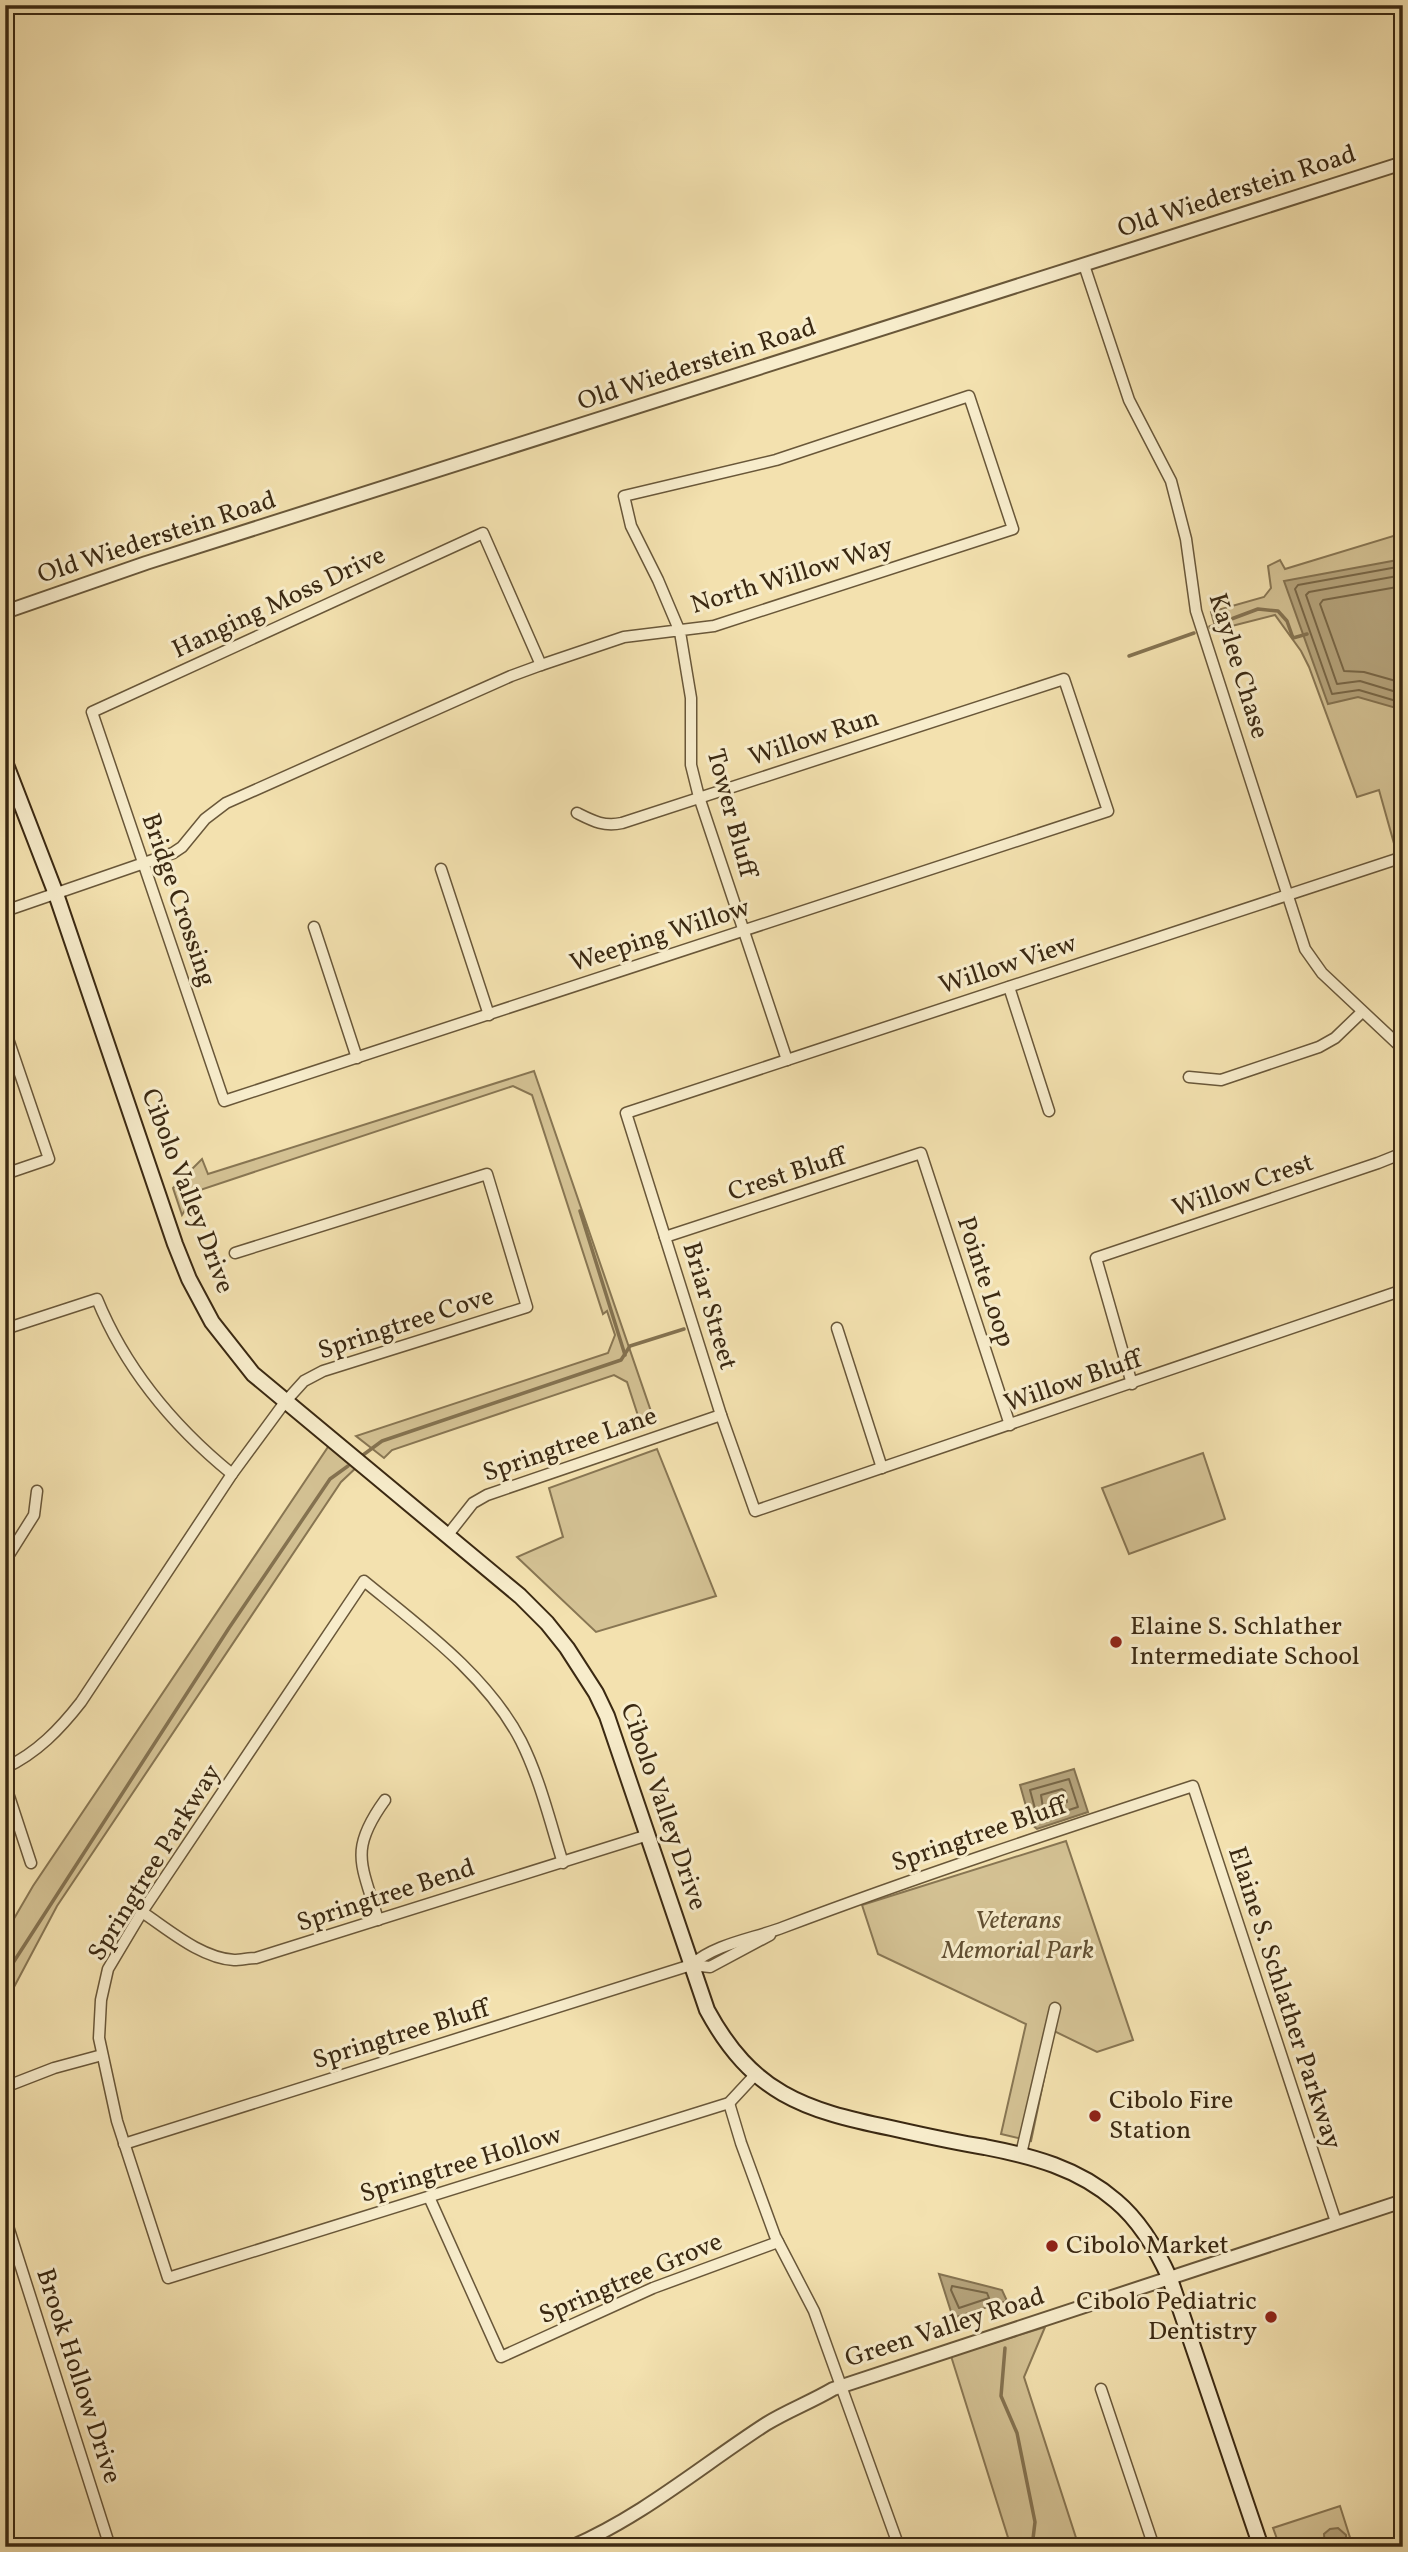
<svg xmlns="http://www.w3.org/2000/svg" width="1408" height="2552" viewBox="0 0 1408 2552" font-family="Vollkorn,serif">
<style>
.green{fill:#d4c294;stroke:#887653;stroke-width:2}
.water{fill:#b4a27a;stroke:#847250;stroke-width:2}
.lines{fill:none;stroke-linecap:round;stroke-linejoin:round}
.shore{stroke:#786646;stroke-width:2}
.stream{stroke:#847250;stroke-width:3.5}
.minor-casing{stroke:#695739;stroke-width:13}
.tertiary-casing{stroke:#695739;stroke-width:16}
.secondary-casing{stroke:#3b2912;stroke-width:18}
.minor{stroke:#f7eccb;stroke-width:10}
.tertiary{stroke:#f7eccb;stroke-width:12}
.secondary{stroke:#f7eccb;stroke-width:14}
.poi-dot{fill:#8f2418;stroke:#f7eccb;stroke-width:2.5}
.labels{text-anchor:middle;dominant-baseline:central;stroke-width:6;stroke-linejoin:round;paint-order:stroke}
.street-label{font-size:26px;fill:#3b2912;stroke:#f7eccb}
.poi-label{font-size:26px;fill:#3b2912;stroke:#f7eccb;text-anchor:start}
.park-label{font-size:26px;font-style:italic;fill:#614f32;stroke:#f7eccb}
</style>
<rect width="100%" height="100%" fill="#f3e1af"/>
<filter id="stains"><feTurbulence type="fractalNoise" baseFrequency=".00286" numOctaves="4"/><feColorMatrix values="0 0 0 0 .2 0 0 0 0 .09 0 0 0 0 .02 0 0 0 .5 -.17"/></filter>
<radialGradient id="worn" r=".72"><stop offset=".6" stop-color="#630" stop-opacity="0"/><stop offset="1" stop-color="#630" stop-opacity=".3"/></radialGradient>
<!-- green -->
<g class="green">
<polygon points="1403,533 1403,845 1395,847 1379,790 1357,797 1309,667 1301,651 1275,615 1216,630 1211,612 1264,597 1271,588 1268,566 1280,560 1285,569"/>
<polygon points="534,1071 655,1423 642,1428 627,1382 614,1375 392,1450 384,1458 356,1436 608,1353 615,1335 607,1311 603,1314 532,1095 513,1086 197,1191 182,1215 173,1188 202,1159 208,1174"/>
<polygon points="332,1441 360,1464 341,1482 57,1906 5,2004 5,1934 33,1886"/>
<polygon points="657,1449 716,1596 596,1632 517,1557 563,1537 549,1488"/>
<polygon points="1203,1453 1225,1519 1129,1554 1102,1488"/>
<polygon points="1066,1841 1133,2040 1097,2052 1054,2031 1031,2141 1001,2134 1026,2024 878,1954 862,1905"/>
<polygon points="1045,2327 1024,2377 1079,2547 1011,2547 951,2356"/>
<polygon points="1340,2506 1353,2547 1280,2547 1273,2528"/>
</g>
<!-- water -->
<g class="water">
<polygon points="1403,559 1403,710 1358,697 1328,704 1284,581"/>
<polygon points="1074,1769 1088,1812 1037,1829 1031,1824 1020,1785"/>
<polygon points="939,2274 1002,2290 1007,2301 953,2318"/>
<polygon points="1338,2528 1346,2535 1346,2546 1325,2547 1324,2534 1330,2529"/>
</g>
<g class="lines">
<!-- shore -->
<g class="shore">
<polyline points="1403,566 1298,585 1295,589 1332,694 1359,690 1403,703"/>
<polyline points="1403,575 1309,592 1306,595 1337,684 1360,681 1403,694"/>
<polyline points="1403,586 1323,600 1320,604 1344,671 1364,672 1403,683"/>
<polygon points="1069,1779 1078,1807 1038,1820 1030,1790"/>
<polygon points="1062,1789 1065,1791 1067,1802 1043,1808 1041,1795"/>
<polygon points="952,2286 987,2293 989,2298 959,2308 951,2290"/>
</g>
<!-- stream -->
<g class="stream">
<polyline points="1210,627 1258,609 1278,611 1287,621 1293,638 1307,634"/>
<polyline points="1129,656 1194,633"/>
<polyline points="580,1211 625,1355"/>
<polyline points="363,1455 382,1441 621,1360 630,1346 684,1329"/>
<polyline points="5,1971 11,1966 229,1628 330,1479 348,1466"/>
<polyline points="988,2303 994,2311"/>
<polyline points="1005,2348 1001,2396 1017,2433 1035,2522 1032,2547"/>
</g>
<!-- minor casing -->
<g class="minor-casing">
<g id="minor">
<polyline points="1084,265 1129,400 1171,481 1186,539 1196,611 1305,949 1322,973 1403,1049"/>
<path d="M541 665 483 533 92 712 224 1101 1108 811 1064 679 622 823C604 827 593 821 577 813"/>
<polyline points="1403,857 626,1113 721,1415 755,1511 1403,1290"/>
<polyline points="441,869 489,1015"/>
<polyline points="5,911 173,853 182,847 205,819 226,803 511,676 541,665 624,637 714,626 1013,529 969,396 776,460 624,496 631,526 658,580 680,632 691,698 691,765 699,797 787,1060"/>
<polyline points="314,927 357,1058"/>
<polyline points="1009,987 1049,1111"/>
<polyline points="5,1030 49,1159 5,1174"/>
<polyline points="1189,1077 1221,1080 1319,1047 1335,1038 1362,1012"/>
<polyline points="665,1237 921,1153 1010,1425"/>
<polyline points="837,1328 882,1468"/>
<path d="M5 1329 97 1299C126 1370 173 1426 232 1474"/>
<polyline points="1132,1384 1096,1258 1378,1163 1403,1153"/>
<polyline points="447,1536 473,1503 487,1495 721,1415"/>
<polyline points="5,1561 34,1515 37,1491"/>
<path d="M5 1768C37 1753 60 1729 81 1702L232 1474 285 1402 304 1381 323 1371 527 1307 487 1174 235 1253"/>
<polyline points="5,1784 31,1863"/>
<path d="M563 1863C550 1822 540 1779 521 1741 487 1675 420 1627 364 1581L142 1912 108 1969 101 2000 99 2038 117 2121 168 2278 729 2103 755 2075"/>
<path d="M142 1912C169 1930 201 1958 234 1960 241 1960 249 1958 256 1958L648 1835"/>
<path d="M378 1920C362 1864 348 1851 385 1800"/>
<path d="M691 1965C717 1943 753 1939 784 1927 919 1876 1056 1831 1193 1786L1336 2222"/>
<polyline points="5,2087 54,2068 102,2055"/>
<polyline points="729,2103 741,2143 775,2236 814,2311 899,2547"/>
<polyline points="124,2144 691,1965 710,1967 770,1935"/>
<polyline points="1021,2154 1055,2008"/>
<polyline points="429,2197 501,2357 653,2288 778,2242"/>
<polyline points="5,2217 110,2547"/>
<polyline points="1101,2389 1154,2547"/>
</g>
</g>
<!-- tertiary casing -->
<g class="tertiary-casing">
<g id="tertiary">
<polyline points="5,612 146,563 1403,163"/>
<path d="M571 2547C643 2516 701 2466 766 2424 787 2411 811 2402 833 2389L1403 2201"/>
</g>
</g>
<!-- secondary casing -->
<g class="secondary-casing">
<path id="secondary" d="M5 762 56 894 175 1244 189 1279 212 1322 253 1374 520 1596 547 1623 567 1648 596 1693 607 1716 707 2010C752 2093 803 2110 891 2128 922 2135 953 2142 985 2147 1032 2156 1078 2168 1116 2201 1141 2222 1157 2250 1170 2279L1261 2547"/>
</g>
<!-- minor -->
<use href="#minor" class="minor"/>
<!-- tertiary -->
<use href="#tertiary" class="tertiary"/>
<!-- secondary -->
<use href="#secondary" class="secondary"/>
</g>
<!-- markers -->
<g class="poi-dot">
<circle cx="1116" cy="1642" r="7"/>
<circle cx="1095" cy="2116" r="7"/>
<circle cx="1052" cy="2246" r="7"/>
<circle cx="1271" cy="2317" r="7"/>
</g>
<g class="labels">
<!-- street labels -->
<g class="street-label">
<text transform="translate(1237 192) rotate(-18)">Old Wiederstein Road</text>
<text transform="translate(697 365) rotate(-18)">Old Wiederstein Road</text>
<text transform="translate(157 538) rotate(-18)">Old Wiederstein Road</text>
<text transform="translate(792 576) rotate(-17)">North Willow Way</text>
<text transform="translate(279 603) rotate(-25)">Hanging Moss Drive</text>
<text transform="translate(1238 666) rotate(73)">Kaylee Chase</text>
<text transform="translate(814 738) rotate(-18)">Willow Run</text>
<text transform="translate(731 813) rotate(75)">Tower Bluff</text>
<text transform="translate(178 900) rotate(71)">Bridge Crossing</text>
<text transform="translate(660 936) rotate(-18)">Weeping Willow</text>
<text transform="translate(1008 965) rotate(-18)">Willow View</text>
<text transform="translate(787 1175) rotate(-18)">Crest Bluff</text>
<text transform="translate(1243 1186) rotate(-19)">Willow Crest</text>
<text transform="translate(187 1191) rotate(69)">Cibolo Valley Drive</text>
<text transform="translate(985 1282) rotate(72)">Pointe Loop</text>
<text transform="translate(709 1306) rotate(73)">Briar Street</text>
<text transform="translate(406 1324) rotate(-18)">Springtree Cove</text>
<text transform="translate(1073 1382) rotate(-19)">Willow Bluff</text>
<text transform="translate(570 1445) rotate(-19)">Springtree Lane</text>
<text transform="translate(663 1807) rotate(71)">Cibolo Valley Drive</text>
<text transform="translate(979 1835) rotate(-19)">Springtree Bluff</text>
<text transform="translate(155 1863) rotate(-58)">Springtree Parkway</text>
<text transform="translate(386 1896) rotate(-18)">Springtree Bend</text>
<text transform="translate(1284 1998) rotate(72)">Elaine S. Schlather Parkway</text>
<text transform="translate(401 2035) rotate(-17)">Springtree Bluff</text>
<text transform="translate(461 2165) rotate(-17)">Springtree Hollow</text>
<text transform="translate(631 2279) rotate(-23)">Springtree Grove</text>
<text transform="translate(945 2328) rotate(-18)">Green Valley Road</text>
<text transform="translate(78 2376) rotate(72)">Brook Hollow Drive</text>
</g>
<!-- poi labels -->
<g class="poi-label">
<text x="1130" y="1627">Elaine S. Schlather<tspan x="1130" dy="30">Intermediate School</tspan></text>
<text x="1109" y="2101">Cibolo Fire<tspan x="1109" dy="30">Station</tspan></text>
<text x="1066" y="2246">Cibolo Market</text>
<text x="1257" y="2302" text-anchor="end">Cibolo Pediatric<tspan x="1257" dy="30">Dentistry</tspan></text>
</g>
<!-- park labels -->
<g class="park-label">
<text x="1018" y="1921">Veterans<tspan x="1018" dy="30">Memorial Park</tspan></text>
</g>
</g>
<!-- margin -->
<rect width="1408" height="2552" fill="none" stroke="#f3e1af" stroke-width="28"/>
<rect x="7" y="7" width="1394" height="2538" fill="none" stroke="#3b2912" stroke-width="3.5"/>
<rect x="14" y="14" width="1380" height="2524" fill="none" stroke="#3b2912" stroke-width="2"/>
<rect width="100%" height="100%" filter="url(#stains)"/>
<rect width="100%" height="100%" fill="url(#worn)"/>
</svg>
